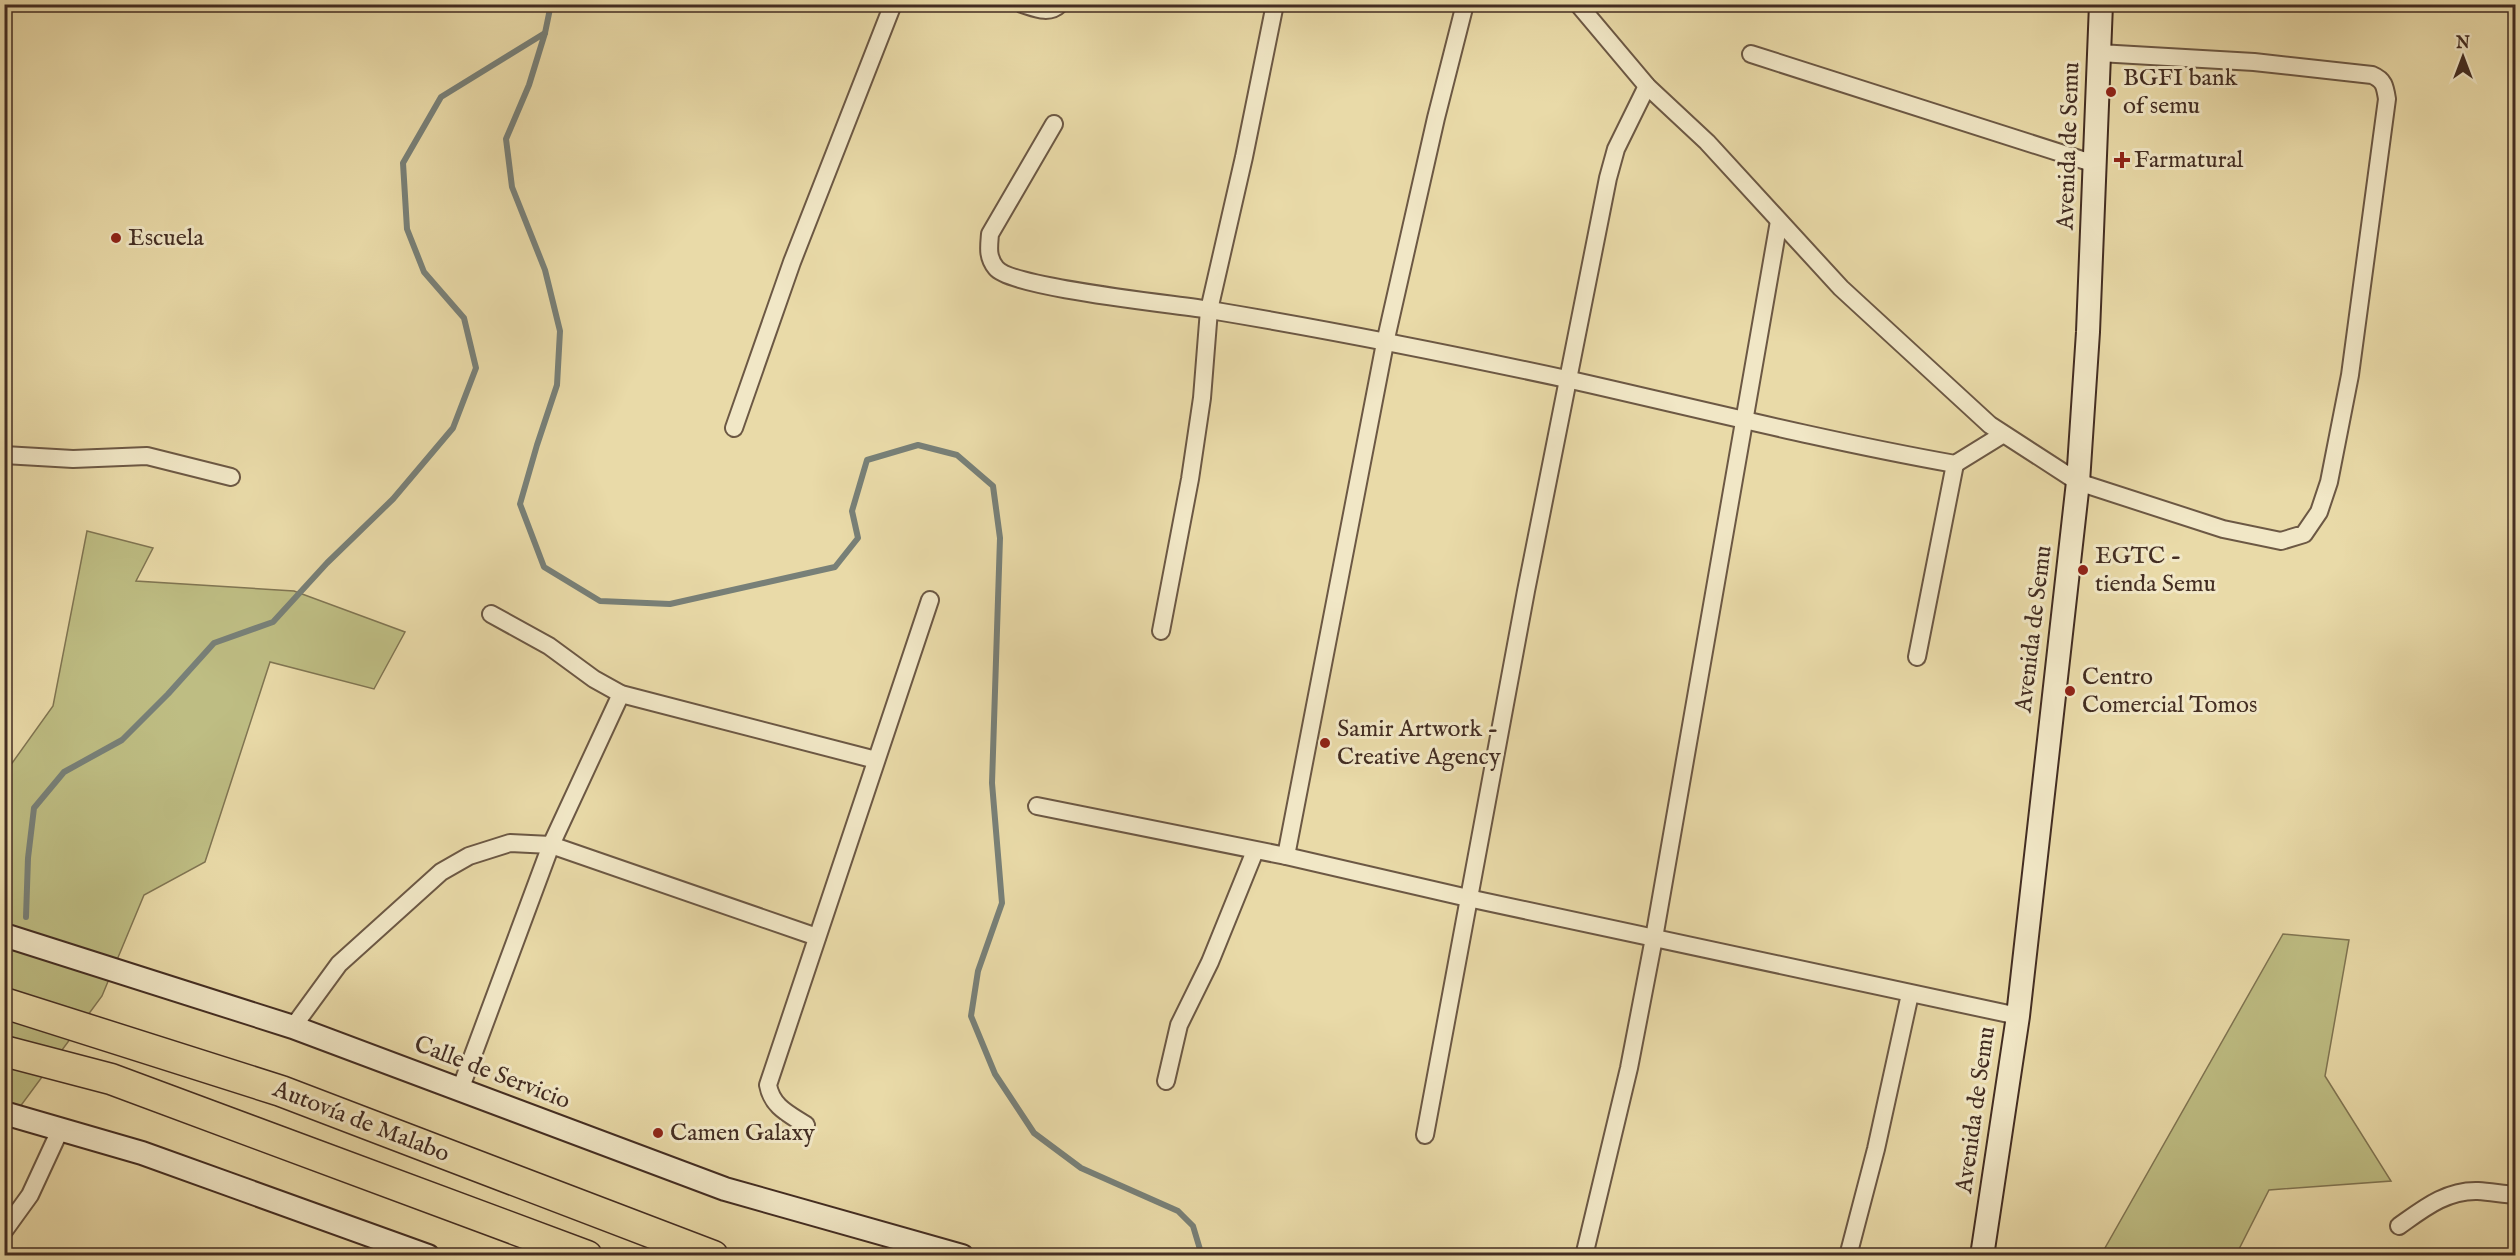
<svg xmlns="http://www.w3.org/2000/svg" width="2520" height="1260" viewBox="0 0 2520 1260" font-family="'IM FELL English',serif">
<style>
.green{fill:#bebd83;stroke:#807552;stroke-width:1.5}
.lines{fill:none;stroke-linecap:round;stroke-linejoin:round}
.stream{stroke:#788078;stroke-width:6}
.street-casing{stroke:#6c5844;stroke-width:20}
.secondary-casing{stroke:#432d22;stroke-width:26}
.highway-casing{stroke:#432d22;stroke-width:33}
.street{stroke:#f1e7c6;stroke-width:16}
.secondary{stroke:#f1e7c6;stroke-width:22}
.highway{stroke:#e9daa8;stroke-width:30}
.poi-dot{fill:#8f2418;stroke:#f1e7c6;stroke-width:2}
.labels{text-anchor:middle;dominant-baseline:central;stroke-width:6;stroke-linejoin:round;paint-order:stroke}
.poi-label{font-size:24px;fill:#432d22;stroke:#f1e7c6;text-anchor:start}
.street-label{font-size:24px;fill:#432d22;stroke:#f1e7c6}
</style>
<rect width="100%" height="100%" fill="#e9daa8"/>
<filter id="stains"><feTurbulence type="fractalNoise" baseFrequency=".00333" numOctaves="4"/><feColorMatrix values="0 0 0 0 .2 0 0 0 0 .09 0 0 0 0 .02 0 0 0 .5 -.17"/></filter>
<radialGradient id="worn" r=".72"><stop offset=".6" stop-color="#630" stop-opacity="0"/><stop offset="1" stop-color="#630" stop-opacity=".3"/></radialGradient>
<!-- green -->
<g class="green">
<polygon points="87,531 153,548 136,581 294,591 405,632 374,689 270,662 205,862 144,895 102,996 5,1127 5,773 53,706"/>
<polygon points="2283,934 2349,940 2325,1076 2391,1181 2269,1190 2236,1255 2101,1255"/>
</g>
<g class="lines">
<!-- stream -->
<g class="stream">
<polyline points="551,4 545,33 529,85 506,139 512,187 545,270 560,331 557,385 537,445 520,504 544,567 600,601 670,604 835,567 858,538 852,511 867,460 918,445 957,455 993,486 1000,538 992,783 1002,903 978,971 971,1016 995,1074 1034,1133 1081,1168 1178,1211 1193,1226 1202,1256"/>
<polyline points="26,917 28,858 34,808 64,772 122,740 168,694 214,643 273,622 327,563 393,499 453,428 476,368 464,318 424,272 407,229 403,163 441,97 545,33"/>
</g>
<!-- street casing -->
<g class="street-casing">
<g id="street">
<path d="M1022 4C1035 8 1049 15 1060 4"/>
<path d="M1578 4 1647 86 1707 142 1841 288 1990 425 2078 482 2223 529 2281 541 2304 534 2319 512 2329 482 2350 375 2387 99C2385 86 2384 80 2372 75L2254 62 2099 53"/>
<polyline points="1751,54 2095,164"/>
<path d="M1054 124 990 234C989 247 987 257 996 268 1012 288 1174 304 1210 310 1330 330 1451 354 1571 380 1699 409 1826 441 1955 464L2002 435"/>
<polyline points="734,428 792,262 893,4"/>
<polyline points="4,455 73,459 147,456 231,477"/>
<polyline points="491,614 549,646 594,679 621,694 876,760"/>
<polyline points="1161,631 1190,479 1202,398 1209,310 1244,157 1275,4"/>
<polyline points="1917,657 1955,464"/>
<polyline points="1037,806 1286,856 1468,898 2018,1016"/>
<polyline points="1286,856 1385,343 1436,118 1465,4"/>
<polyline points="293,1027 339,964 441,872 469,856 510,843 551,845 817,937"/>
<polyline points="1166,1081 1179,1025 1210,962 1255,851"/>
<polyline points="460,1090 551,845 621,694"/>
<path d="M806 1125C789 1114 772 1107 768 1085L930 600"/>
<polyline points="1425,1135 1526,591 1608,178 1616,149 1647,86"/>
<path d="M2399 1226C2423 1209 2446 1190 2478 1191 2491 1192 2503 1194 2516 1195"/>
<polyline points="4,1231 30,1195 61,1128"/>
<polyline points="1584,1256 1629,1068 1654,938 1779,221"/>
<polyline points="1848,1256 1876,1149 1910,994"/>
</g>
</g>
<!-- secondary casing -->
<g class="secondary-casing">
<g id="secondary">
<polyline points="4,935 293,1027 725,1189 962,1256"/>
<polyline points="4,1113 142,1153 428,1256"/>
<polyline points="1982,1256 2018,1016 2078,482 2088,332 2101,4"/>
</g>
</g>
<!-- highway casing -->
<g class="highway-casing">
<g id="highway">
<polyline points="4,1003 281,1091 713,1256"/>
<polyline points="4,1051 111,1079 587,1256"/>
</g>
</g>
<!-- street -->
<use href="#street" class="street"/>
<!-- secondary -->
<use href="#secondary" class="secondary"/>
<!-- highway -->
<use href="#highway" class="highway"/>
</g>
<!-- markers -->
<g class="poi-dot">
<circle cx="2111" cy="92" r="6"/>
<path d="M2119 151h6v6h6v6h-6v6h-6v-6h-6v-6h6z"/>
<circle cx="116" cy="238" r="6"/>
<circle cx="2083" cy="570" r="6"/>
<circle cx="2070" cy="691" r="6"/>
<circle cx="1325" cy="743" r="6"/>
<circle cx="658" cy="1133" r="6"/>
</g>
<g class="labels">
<!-- poi labels -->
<g class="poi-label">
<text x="2123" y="78">BGFI bank<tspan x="2123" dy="28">of semu</tspan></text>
<text x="2134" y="160">Farmatural</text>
<text x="128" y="238">Escuela</text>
<text x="2095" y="556">EGTC -<tspan x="2095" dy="28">tienda Semu</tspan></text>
<text x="2082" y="677">Centro<tspan x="2082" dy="28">Comercial Tomos</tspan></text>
<text x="1337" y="729">Samir Artwork -<tspan x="1337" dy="28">Creative Agency</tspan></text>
<text x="670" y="1133">Camen Galaxy</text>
</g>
<!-- street labels -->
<g class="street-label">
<text transform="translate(2069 146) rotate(-88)">Avenida de Semu</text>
<text transform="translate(2034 629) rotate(-83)">Avenida de Semu</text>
<text transform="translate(492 1073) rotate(21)">Calle de Servicio</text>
<text transform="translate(1976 1110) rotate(-82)">Avenida de Semu</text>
<text transform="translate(361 1122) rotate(21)">Autovía de Malabo</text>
</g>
</g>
<!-- margin -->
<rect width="2520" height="1260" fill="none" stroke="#e9daa8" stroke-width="24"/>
<rect x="6" y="6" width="2508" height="1248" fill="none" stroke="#432d22" stroke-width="3"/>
<rect x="12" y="12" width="2496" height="1236" fill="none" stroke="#432d22" stroke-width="1.5"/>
<!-- north arrow -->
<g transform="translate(2463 57)" stroke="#f1e7c6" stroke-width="4.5" paint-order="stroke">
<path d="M0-4.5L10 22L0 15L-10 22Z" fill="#432d22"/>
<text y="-9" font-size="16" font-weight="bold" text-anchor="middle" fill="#432d22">N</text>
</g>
<rect width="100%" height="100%" filter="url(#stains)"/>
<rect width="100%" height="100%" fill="url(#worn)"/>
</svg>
